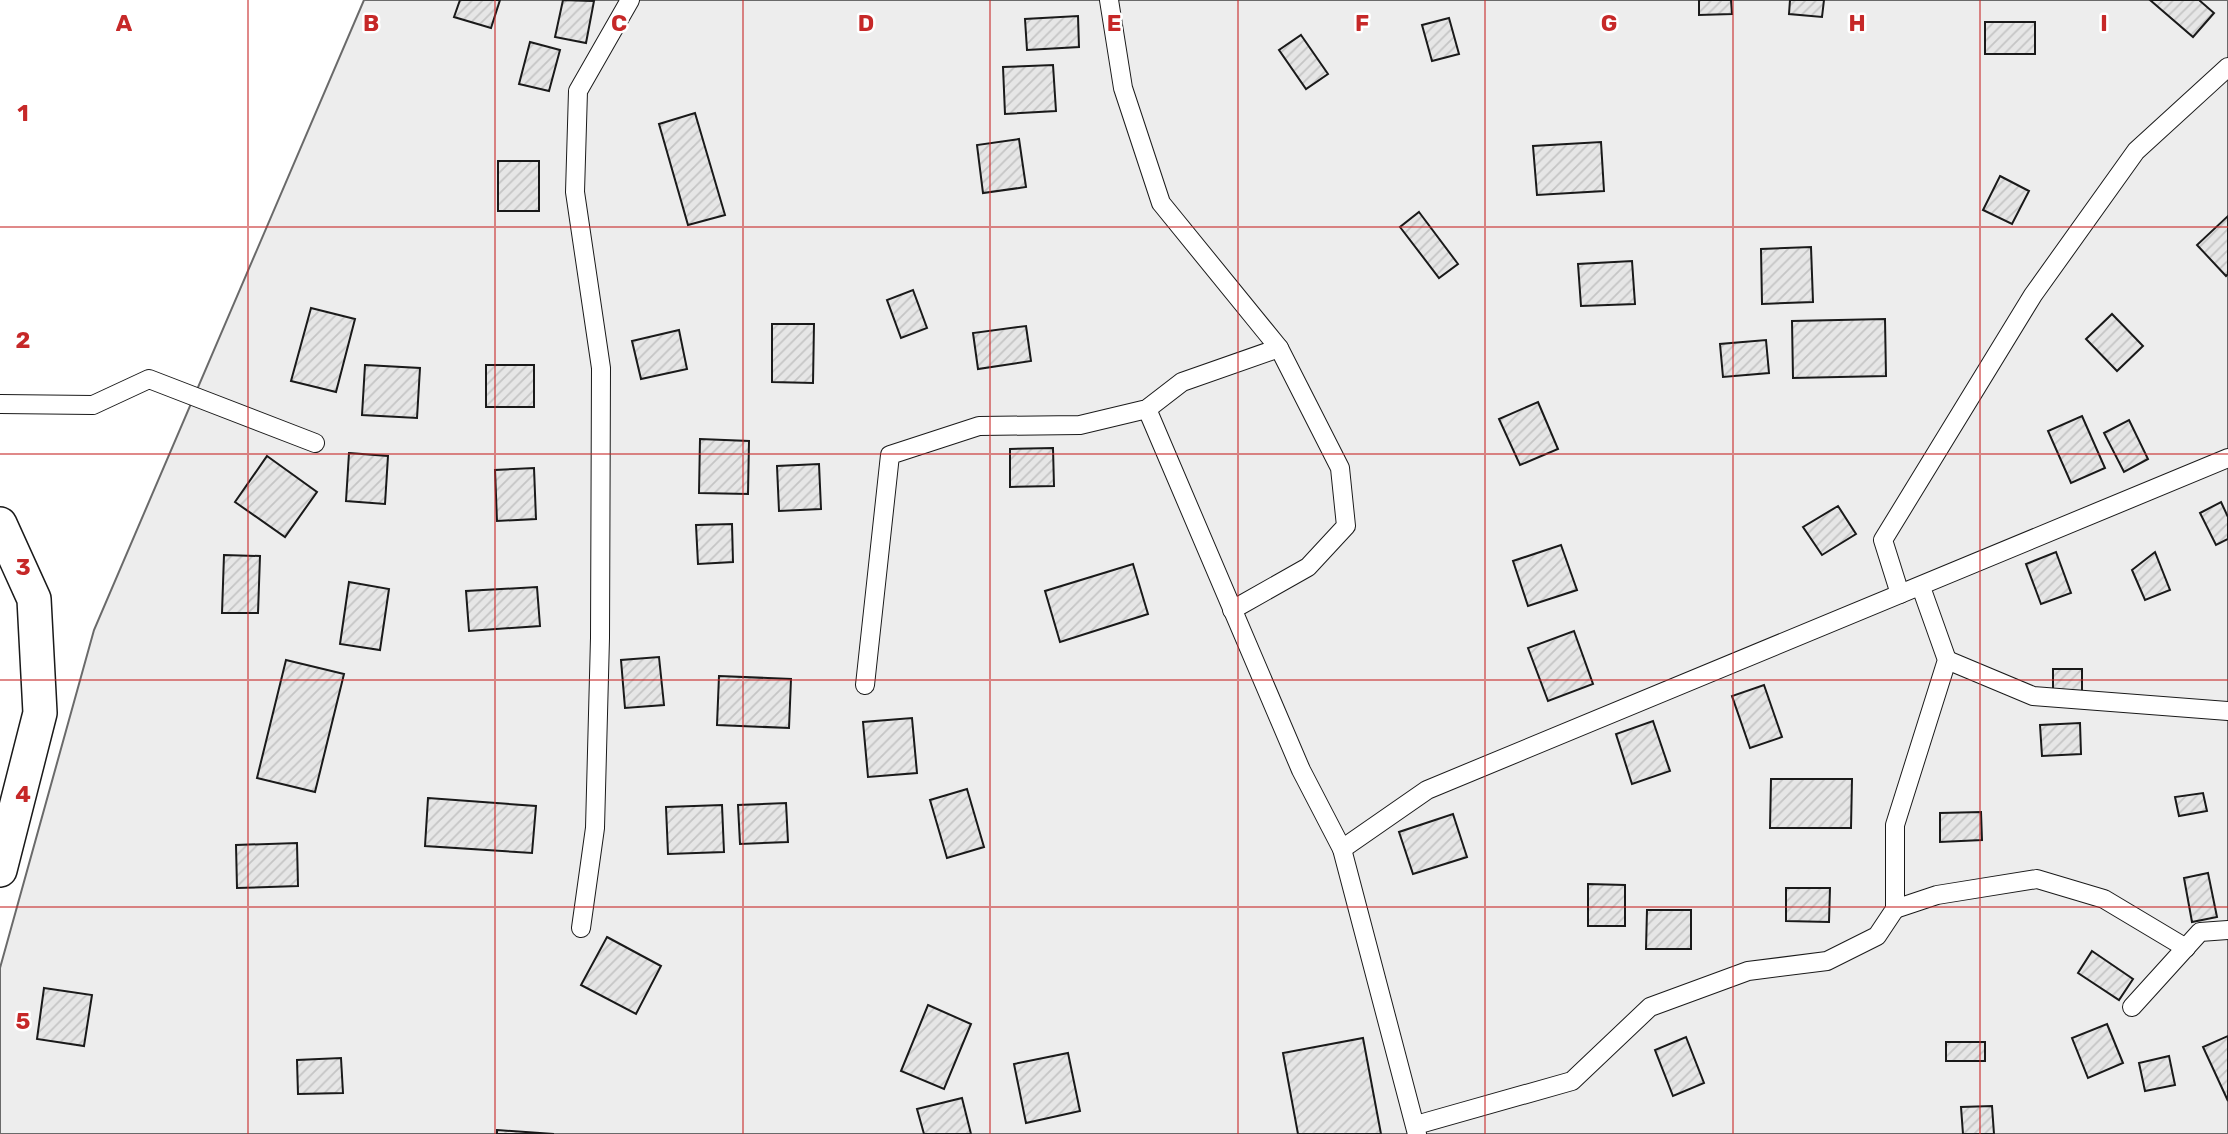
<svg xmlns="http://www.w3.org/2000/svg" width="2228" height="1134" viewBox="0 0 2228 1134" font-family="Rubik,sans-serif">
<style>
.built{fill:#ededed;stroke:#6a6a6a;stroke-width:2}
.building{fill:url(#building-hatch);stroke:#1a1a1a;stroke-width:2}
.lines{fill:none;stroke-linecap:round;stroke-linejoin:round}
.service-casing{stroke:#1a1a1a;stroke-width:20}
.minor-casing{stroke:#1a1a1a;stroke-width:36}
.service{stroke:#fff;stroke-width:18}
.minor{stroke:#fff;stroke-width:33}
.grid{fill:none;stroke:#c62828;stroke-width:2;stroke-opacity:0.55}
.grid-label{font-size:23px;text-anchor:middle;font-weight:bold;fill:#c62828;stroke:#fff;stroke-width:5;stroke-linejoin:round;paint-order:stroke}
</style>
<defs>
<pattern id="building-hatch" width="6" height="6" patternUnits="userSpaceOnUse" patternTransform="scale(1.75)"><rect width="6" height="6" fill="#e6e6e6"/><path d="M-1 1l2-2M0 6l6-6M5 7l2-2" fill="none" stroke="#c5c5c5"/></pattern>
</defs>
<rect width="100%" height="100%" fill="#fff"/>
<!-- built -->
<polygon class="built" points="364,0 2228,0 2228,1134 0,1134 0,968 94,630"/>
<!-- building -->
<g class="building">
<polygon points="460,0 500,0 491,28 454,17"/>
<polygon points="563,0 594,1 586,43 555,37"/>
<polygon points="1699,0 1731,0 1732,14 1699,15"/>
<polygon points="1790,0 1824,0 1822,17 1789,14"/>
<polygon points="2150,0 2199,0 2214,13 2193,37"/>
<polygon points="1078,16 1079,47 1027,50 1025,19"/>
<polygon points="1449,18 1459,54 1432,61 1422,25"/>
<rect x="1985" y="22" width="50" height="32"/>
<polygon points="1301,35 1328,74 1306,89 1279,50"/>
<polygon points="530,42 560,50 549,91 519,84"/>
<polygon points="1053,65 1056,111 1005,114 1003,67"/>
<polygon points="695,113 725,215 688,225 659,124"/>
<polygon points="1019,139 1026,187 983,193 977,145"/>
<polygon points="1601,142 1604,191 1537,195 1533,146"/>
<rect x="498" y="161" width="41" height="50"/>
<polygon points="2000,176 2029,191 2012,224 1983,210"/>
<polygon points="1419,212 1458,264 1439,278 1400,227"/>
<polygon points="2228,216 2228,274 2226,276 2197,245"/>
<polygon points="1811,247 1813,302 1762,304 1761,249"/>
<polygon points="1632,261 1635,304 1581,306 1578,264"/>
<polygon points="913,290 927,328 901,338 887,300"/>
<polygon points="311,308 355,319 336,392 291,381"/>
<polygon points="2112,314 2143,346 2117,371 2086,339"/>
<polygon points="1885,319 1886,376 1793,378 1792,321"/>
<polygon points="772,324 814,324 813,383 772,382"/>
<polygon points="1026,326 1031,361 978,369 973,333"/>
<polygon points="679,330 687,369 641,379 632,341"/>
<polygon points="1766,340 1769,373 1723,377 1720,344"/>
<polygon points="365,365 420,368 417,418 362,415"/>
<rect x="486" y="365" width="48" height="42"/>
<polygon points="1538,402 1558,449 1520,465 1499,419"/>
<polygon points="2082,416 2105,468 2071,483 2048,431"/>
<polygon points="2129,420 2148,459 2124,472 2104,433"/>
<polygon points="700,439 749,441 748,494 699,493"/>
<polygon points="1053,448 1054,486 1010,487 1010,449"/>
<polygon points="349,453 388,456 385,504 346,501"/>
<polygon points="267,456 317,492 285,537 235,502"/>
<polygon points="819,464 821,509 779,511 777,466"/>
<polygon points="534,468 536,519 497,521 495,470"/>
<polygon points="2221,502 2228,517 2228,539 2216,545 2200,513"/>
<polygon points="1838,506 1856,534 1822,555 1803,527"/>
<polygon points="732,524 733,562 698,564 696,525"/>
<polygon points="1561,545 1577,590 1528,606 1513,561"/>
<polygon points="2056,552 2071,593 2041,604 2026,564"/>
<polygon points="2155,552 2170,590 2145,600 2132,570"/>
<polygon points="224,555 260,556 258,613 222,613"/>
<polygon points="1133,564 1148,614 1060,642 1045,591"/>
<polygon points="349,582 389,589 380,650 340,644"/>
<polygon points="537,587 540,626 469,631 466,591"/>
<polygon points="1574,631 1593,684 1548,701 1528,648"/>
<polygon points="659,657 664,705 625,708 621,660"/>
<polygon points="286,660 344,674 315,792 257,778"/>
<polygon points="2053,669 2082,669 2082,691 2053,690"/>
<polygon points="719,676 791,679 789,728 717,725"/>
<polygon points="1764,685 1782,737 1750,748 1732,696"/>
<polygon points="912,718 917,773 868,777 863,722"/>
<polygon points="1653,721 1670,771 1632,784 1616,734"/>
<polygon points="2080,723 2081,754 2042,756 2040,725"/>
<polygon points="1771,779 1852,779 1851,828 1770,828"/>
<polygon points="967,789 984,847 947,858 930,800"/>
<polygon points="2203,793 2207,811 2179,816 2175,797"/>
<polygon points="428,798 536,806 532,853 425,846"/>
<polygon points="786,803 788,842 740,844 738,805"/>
<polygon points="722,805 724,852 668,854 666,807"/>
<polygon points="1981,812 1982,840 1940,842 1940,813"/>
<polygon points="1453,814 1467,857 1413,874 1399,832"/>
<polygon points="297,843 298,886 237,888 236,845"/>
<polygon points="2208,873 2217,917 2192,922 2184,878"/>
<polygon points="1588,884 1625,885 1625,926 1588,926"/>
<polygon points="1786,888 1830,888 1829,922 1786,921"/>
<polygon points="1647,910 1691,910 1691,949 1646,949"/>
<polygon points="607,937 661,966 636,1014 581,985"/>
<polygon points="2092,951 2133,979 2119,1000 2078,973"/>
<polygon points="44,988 92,995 84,1046 37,1039"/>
<polygon points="928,1005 971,1024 944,1089 901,1071"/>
<polygon points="2107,1024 2123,1063 2088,1078 2072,1038"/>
<polygon points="2228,1036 2228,1101 2203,1047"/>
<polygon points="1686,1037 1704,1083 1673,1096 1655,1050"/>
<polygon points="1363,1038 1381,1134 1298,1134 1283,1053"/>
<rect x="1946" y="1042" width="39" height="19"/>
<polygon points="1068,1053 1080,1111 1026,1123 1014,1064"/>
<polygon points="2169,1056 2175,1085 2145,1091 2139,1063"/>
<polygon points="341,1058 343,1093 298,1094 297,1060"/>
<polygon points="962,1098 971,1134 924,1134 917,1109"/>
<polygon points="1992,1106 1994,1134 1963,1134 1961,1107"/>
<polygon points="497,1130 554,1134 497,1134"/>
</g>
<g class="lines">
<!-- service casing -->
<g class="service-casing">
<g id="service">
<polyline points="1109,0 1123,88 1161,203 1279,348 1340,468 1346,526 1308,567 1232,610"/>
<polyline points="0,404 93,405 149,379 315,443"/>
<polyline points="1147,409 1301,770 1342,849 1417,1134"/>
<polyline points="1900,594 1883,540 2033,295 2136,151 2228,67"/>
<polyline points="1947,660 2033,696 2228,711"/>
<polyline points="865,685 890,455 979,426 1080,425 1147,409 1182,382 1279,348"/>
<polyline points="1342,849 1427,790 2228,458"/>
<polyline points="1895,909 1937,895 2037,879 2104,899 2186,948"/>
<polyline points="581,928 595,828 600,638 601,368 575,192 578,91 630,0"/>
<polyline points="2132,1007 2200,932 2228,930"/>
<polyline points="1416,1125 1572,1081 1650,1007 1748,971 1827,961 1877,936 1895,909 1895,825 1947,660 1921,587"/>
</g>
</g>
<!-- minor casing -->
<g class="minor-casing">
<polyline id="minor" points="0,524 34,599 40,713 0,870"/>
</g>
<!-- service -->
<use href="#service" class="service"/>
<!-- minor -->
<use href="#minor" class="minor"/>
</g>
<!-- grid -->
<path class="grid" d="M248 0V1134M495 0V1134M743 0V1134M990 0V1134M1238 0V1134M1485 0V1134M1733 0V1134M1980 0V1134M0 227H2228M0 454H2228M0 680H2228M0 907H2228"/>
<g class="grid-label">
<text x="124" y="31">A</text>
<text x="371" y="31">B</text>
<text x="619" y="31">C</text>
<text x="866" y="31">D</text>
<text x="1114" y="31">E</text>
<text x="1362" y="31">F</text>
<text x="1609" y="31">G</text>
<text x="1857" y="31">H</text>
<text x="2104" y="31">I</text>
<text x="23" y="121">1</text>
<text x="23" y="348">2</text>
<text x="23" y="575">3</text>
<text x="23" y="802">4</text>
<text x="23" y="1029">5</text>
</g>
</svg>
